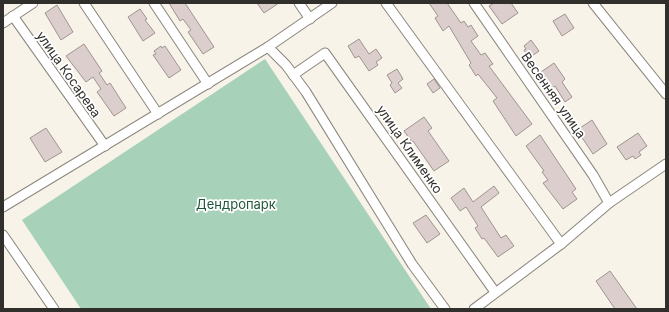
<svg xmlns="http://www.w3.org/2000/svg" width="669" height="312" viewBox="0 0 669 312" font-family="Inter,sans-serif">
<style>
.green{fill:#a7d1b8}
.building{fill:#dbcecc;stroke:#9f9492}
.lines{fill:none;stroke-linecap:round;stroke-linejoin:round}
.minor-casing{stroke:#8a867d;stroke-width:11}
.minor{stroke:#fff;stroke-width:9}
.labels{text-anchor:middle;dominant-baseline:central;stroke-width:3.5;stroke-linejoin:round;paint-order:stroke}
.street-label{font-size:13px;fill:#312f2b;stroke:#fff}
.park-label{font-size:13px;fill:#22563c;stroke:#fff}
</style>
<rect width="100%" height="100%" fill="#f8f3e9"/>
<!-- green -->
<polygon class="green" points="265,59 431,309 81,309 22,220"/>
<!-- building -->
<g class="building">
<polygon points="169,3 185,3 214,47 203,54 188,32 191,30 183,19 180,21"/>
<polygon points="257,3 279,3 264,13"/>
<polygon points="429,3 447,3 461,23 464,21 468,27 471,25 478,36 471,41 481,55 485,53 493,64 489,66 532,124 516,136 493,101 497,98 478,74 476,76 469,65 471,63 449,26 443,31 435,18 438,16"/>
<polygon points="494,3 511,3 518,13 502,24 489,6"/>
<polygon points="57,5 73,32 61,40 45,13"/>
<polygon points="140,9 147,19 145,20 155,33 143,41 128,17"/>
<polygon points="565,14 574,28 562,36 553,21"/>
<polygon points="359,39 369,54 376,49 382,58 376,62 378,65 369,71 359,56 355,58 348,46"/>
<polygon points="531,40 539,51 529,58 524,50 526,49 524,46"/>
<polygon points="84,44 102,71 99,73 107,85 110,83 126,108 114,116 97,92 101,89 93,77 86,82 66,56"/>
<polygon points="161,46 162,48 165,46 181,70 169,78 153,55 156,54 154,51"/>
<polygon points="554,63 565,79 562,82 572,97 565,102 555,86 552,88 541,72"/>
<polygon points="397,69 403,79 398,83 402,88 395,93 390,85 392,83 387,75"/>
<polygon points="434,79 440,88 433,93 427,84"/>
<polygon points="424,117 432,128 428,131 449,161 434,171 413,141 412,142 404,131"/>
<polygon points="592,120 607,144 593,154 577,130"/>
<polygon points="46,128 62,152 45,162 30,138"/>
<polygon points="638,133 647,146 639,152 641,155 635,159 633,156 626,160 617,147"/>
<polygon points="540,135 576,189 572,192 577,199 563,209 543,183 548,180 542,172 544,171 526,146"/>
<polygon points="494,186 499,193 481,207 501,238 506,235 514,246 498,257 484,238 482,239 475,228 478,226 466,207 460,211 451,198 464,188 473,202"/>
<polygon points="426,215 440,234 427,243 413,223"/>
<polygon points="610,271 637,309 615,309 596,281"/>
</g>
<g class="lines">
<!-- minor casing -->
<g class="minor-casing">
<g id="minor">
<polyline points="84,3 158,114"/>
<polyline points="154,3 208,84"/>
<polyline points="299,3 310,19"/>
<polyline points="386,3 561,244"/>
<polyline points="474,3 593,175 609,203"/>
<polyline points="593,3 666,94"/>
<polyline points="13,16 105,146"/>
<polyline points="3,23 33,3"/>
<polyline points="268,47 286,65 306,92 412,264 445,309"/>
<polyline points="293,75 325,53 495,292"/>
<polyline points="3,207 268,47 332,3"/>
<polyline points="3,235 54,309"/>
<polyline points="474,309 561,244 609,203 666,164"/>
</g>
</g>
<!-- minor -->
<use href="#minor" class="minor"/>
</g>
<g class="labels">
<!-- street labels -->
<g class="street-label">
<text transform="translate(69 74) rotate(55)">улица Косарева</text>
<text transform="translate(554 95) rotate(55)">Весенняя улица</text>
<text transform="translate(410 149) rotate(55)">улица Клименко</text>
</g>
<!-- park labels -->
<g class="park-label">
<text x="236" y="204">Дендропарк</text>
</g>
</g>
<!-- border -->
<rect width="669" height="312" fill="none" stroke="#312f2b" stroke-width="8"/>
</svg>
